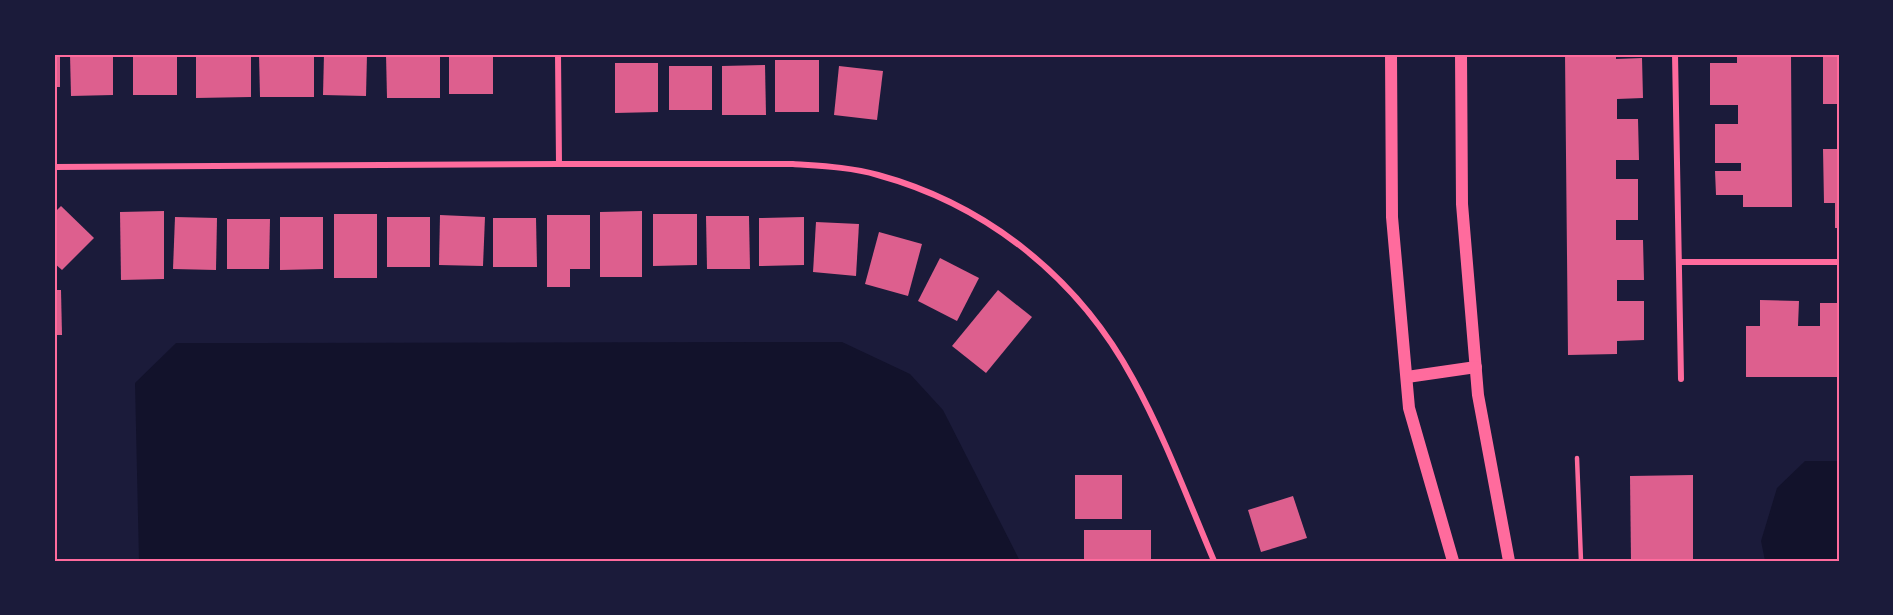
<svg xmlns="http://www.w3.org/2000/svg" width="1893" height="615" viewBox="0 0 1893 615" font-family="'Roboto Condensed',sans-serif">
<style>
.water{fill:#12122b}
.building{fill:#dd5f8e}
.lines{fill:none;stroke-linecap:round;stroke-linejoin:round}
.service{stroke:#ff6b9d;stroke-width:4.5}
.minor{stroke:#ff6b9d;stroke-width:6}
.secondary{stroke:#ff6b9d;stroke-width:12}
.neatline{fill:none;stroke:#ff6b9d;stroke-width:2}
</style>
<rect width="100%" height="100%" fill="#1b1b3a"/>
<!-- water -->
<g class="water">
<polygon points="842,342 910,374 943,410 1020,561 139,561 135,383 176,343"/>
<polygon points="1805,461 1839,461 1839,561 1765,561 1761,541 1777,488"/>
</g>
<!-- building -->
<g class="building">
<rect x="54" y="54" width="6" height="33"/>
<polygon points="70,54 113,54 113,95 71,96"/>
<rect x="133" y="54" width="44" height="41"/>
<polygon points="196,54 251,54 251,97 196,98"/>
<polygon points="259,54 314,54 314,97 260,97"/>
<polygon points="324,54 367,54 366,96 323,95"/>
<polygon points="386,54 440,54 440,98 387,98"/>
<rect x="449" y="54" width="44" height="40"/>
<polygon points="1565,54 1616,54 1616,59 1642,58 1643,98 1617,99 1617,119 1638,119 1639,160 1616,160 1616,179 1638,179 1638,220 1616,220 1616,240 1643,240 1644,280 1617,280 1617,301 1644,301 1644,340 1617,341 1617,354 1568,355"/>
<polygon points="1737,54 1791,54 1792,207 1743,207 1743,195 1716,195 1715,171 1741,171 1741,163 1715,163 1715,124 1738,124 1738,105 1710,105 1710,63 1737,63"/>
<rect x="1823" y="54" width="16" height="50"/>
<rect x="775" y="60" width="44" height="52"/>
<polygon points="615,63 658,63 658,112 615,113"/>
<polygon points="765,65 766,115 722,115 722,66"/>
<rect x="669" y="66" width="43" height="44"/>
<polygon points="839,66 883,71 877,120 834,115"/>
<polygon points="1823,149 1839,149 1839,228 1835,228 1835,203 1824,203"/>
<polygon points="61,206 94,238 62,270 54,263 54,213"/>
<polygon points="164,211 164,279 121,280 120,212"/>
<polygon points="642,211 642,277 600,277 600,212"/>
<rect x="334" y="214" width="43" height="64"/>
<polygon points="653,214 697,214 697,265 653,266"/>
<polygon points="440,215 485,217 483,266 439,265"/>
<polygon points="547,215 590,215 590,269 570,269 570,287 547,287"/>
<polygon points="706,216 749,216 750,269 707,269"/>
<polygon points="175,217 217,218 216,270 173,269"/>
<polygon points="280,217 323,217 323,269 280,270"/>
<rect x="387" y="217" width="43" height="50"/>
<polygon points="804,217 804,265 759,266 759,218"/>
<polygon points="493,218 536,218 537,267 493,267"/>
<polygon points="227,219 270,219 269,269 227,269"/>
<polygon points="816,222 859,224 856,276 813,272"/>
<polygon points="879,232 922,244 908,296 865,284"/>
<polygon points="940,258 979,278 957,321 918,301"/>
<polygon points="54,290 61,290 62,335 54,335"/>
<polygon points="998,290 1032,317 986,373 952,346"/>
<polygon points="1760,300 1799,301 1798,326 1820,326 1820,303 1839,303 1839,377 1746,377 1746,326 1760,326"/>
<rect x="1075" y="475" width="47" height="44"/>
<polygon points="1693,475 1693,561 1631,561 1630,476"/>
<polygon points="1293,496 1307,538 1261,552 1248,510"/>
<rect x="1084" y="530" width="67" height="31"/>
</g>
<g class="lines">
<!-- service -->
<polyline class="service" points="1577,458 1581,561"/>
<!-- minor -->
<g class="minor">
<polyline points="558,54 559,164"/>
<polyline points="1675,54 1681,379"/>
<path d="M54 167 559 164H793C821 166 850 167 878 175 988 205 1079 279 1133 379 1165 437 1188 500 1214 561"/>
<polyline points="1680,262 1839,262"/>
</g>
<!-- secondary -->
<g class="secondary">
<polyline points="1391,54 1392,217 1409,408 1453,561"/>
<polyline points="1461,54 1462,204 1478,395 1509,561"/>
<polyline points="1407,377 1476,367"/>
</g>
</g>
<!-- border -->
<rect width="1893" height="615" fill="none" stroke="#1b1b3a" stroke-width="111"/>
<rect x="56" y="56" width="1782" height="504" class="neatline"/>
</svg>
